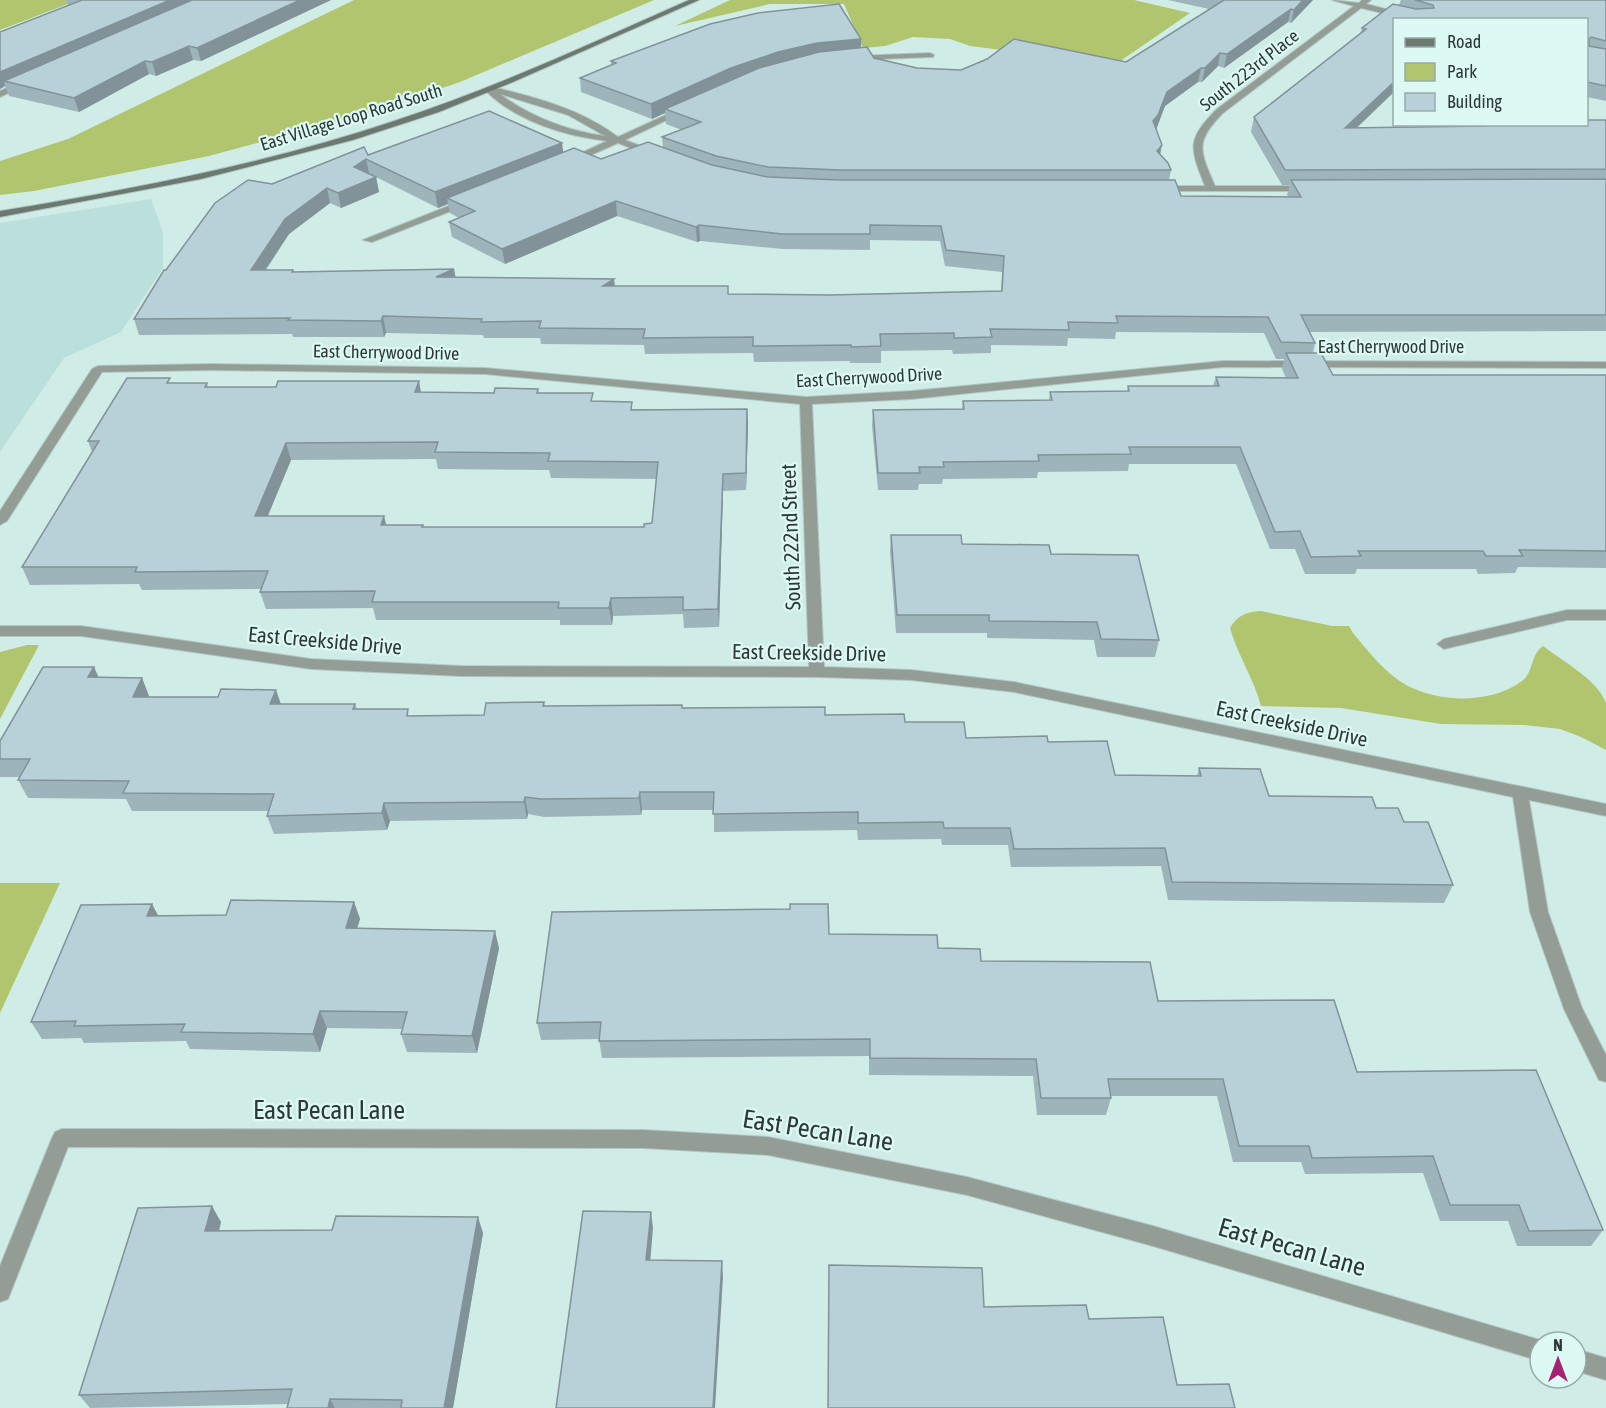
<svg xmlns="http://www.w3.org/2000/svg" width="1606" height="1408" viewBox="0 0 1606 1408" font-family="'Asap Condensed',sans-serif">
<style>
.built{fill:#bbe0db}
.green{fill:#b1c56f}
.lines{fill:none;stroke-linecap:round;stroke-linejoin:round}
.street-casing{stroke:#b0c8c4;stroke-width:2}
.secondary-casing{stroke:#b0c8c4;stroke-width:2}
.street{fill:#949c96;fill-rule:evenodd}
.secondary{fill:#6d7970;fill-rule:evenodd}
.wall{fill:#9eb4bb;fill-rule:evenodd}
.shaded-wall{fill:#819298}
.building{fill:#b8d1d9;stroke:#819298;stroke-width:1.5;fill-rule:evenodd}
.labels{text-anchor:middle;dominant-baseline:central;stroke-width:4.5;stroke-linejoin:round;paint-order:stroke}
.far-street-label{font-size:18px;fill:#2e3937;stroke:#ddf9f4}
.street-label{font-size:21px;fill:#2e3937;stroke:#ddf9f4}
.near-street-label{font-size:26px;fill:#2e3937;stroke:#ddf9f4}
</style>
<rect width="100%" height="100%" fill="#d0ece7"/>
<!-- built -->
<polygon class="built" points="151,199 163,232 163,268 121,332 64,358 0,452 0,223"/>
<!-- green -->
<g class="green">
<polygon points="0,0 78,0 0,30"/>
<polygon points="354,0 654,0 460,82 369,113 209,156 34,191 0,195 0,161 68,139"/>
<polygon points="730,0 1134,0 1190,13 1116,64 970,46 950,39 913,37 885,46 863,48 844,4 770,4 675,26"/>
<path d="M1261 611 1332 626H1349L1353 633C1369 652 1385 673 1406 685 1440 703 1491 704 1522 681 1534 672 1530 655 1543 646 1562 661 1597 679 1606 703 1606 713 1606 739 1606 750L1581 737 1560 729 1524 725 1441 724 1341 708 1261 706C1254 679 1238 656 1230 628 1238 615 1246 612 1261 611Z"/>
<polygon points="27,645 39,645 0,719 0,652"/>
<polygon points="0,883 60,883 0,1013"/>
</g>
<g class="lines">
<!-- street casing -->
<g class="street-casing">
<g id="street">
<path d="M1332 0 1359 3 1362 0H1371L1366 4 1429 20H1412L1361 8 1223 113C1194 142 1200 151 1215 186H1309L1314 189 1312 191H1156L1154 189 1159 186H1205C1190 148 1186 140 1217 109L1354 6Z"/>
<polygon points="930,53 934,55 933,57 855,60 851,58 855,56"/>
<polygon points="22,81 29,83 0,97 0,91"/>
<path d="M493 87C537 98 581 109 618 137L681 108 688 110 625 140 657 152V156H651L618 143 569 165 564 162 566 160 607 141C565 136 515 121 485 90ZM500 94 568 115 605 136C568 131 530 117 500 94Z"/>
<polygon points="466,199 469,200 469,204 372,242 363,240"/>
<polygon points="1223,361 1606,362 1606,368 1223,367 912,399 812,404 824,667 911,670 1014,682 1606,804 1606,816 1529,800 1548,912 1582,1008 1606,1055 1606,1082 1599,1080 1564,1009 1530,912 1513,797 1014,692 911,680 817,677 461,676 311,669 81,636 0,636 0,626 81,626 311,659 461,666 809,667 800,404 485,374 212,370 102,372 7,521 0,525 0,511 92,369 98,366 212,364 485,368 806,397 912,391"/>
<polygon points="1567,610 1606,610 1606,620 1567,620 1444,649 1437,644 1444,639"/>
<polygon points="62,1129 643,1130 768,1137 967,1177 1153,1226 1547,1342 1540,1342 1540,1361 1153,1246 967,1195 768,1155 643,1148 68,1147 8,1299 0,1302 0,1266 52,1138 55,1132"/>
<polygon points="1576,1349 1606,1358 1606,1380 1576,1371"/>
</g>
</g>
<!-- secondary casing -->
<g class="secondary-casing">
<path id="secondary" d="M689 0H699L513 82 439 112 353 140 201 179 0 217V211C133 189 266 164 394 121 495 88 592 43 689 0Z"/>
</g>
<!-- street -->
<use href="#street" class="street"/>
<!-- secondary -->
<use href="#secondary" class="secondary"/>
</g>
<!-- wall -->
<g class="wall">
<polygon points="66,0 331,0 201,61 193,60 156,76 149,74 79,112 9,96 5,86 0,89 0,32 68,6"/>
<path d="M1168 0H1313L1291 23 1288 22 1224 68 1218 66 1202 82H1198L1165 106 1156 129 1160 155 1171 170 1169 180 1181 196 1289 197 1287 195 1290 185H1282L1251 132 1254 117 1360 34 1362 28 1399 5 1401 0H1606V101L1587 97V20H1395V91L1357 128 1477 126 1478 124H1587L1606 120V331L1309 332 1315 343 1313 353 1333 375H1606V568L1518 567 1515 573 1478 574 1476 569H1357L1355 574H1305L1295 549H1270L1236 464H1129L1128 471 1038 472 1037 478 943 479 942 484H919L918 490H878L872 426 873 410 962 409 963 401 1049 400 1050 392 1127 391 1128 386H1213L1216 377 1286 378 1282 369 1284 359H1276L1264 333 1116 332 1115 339 1068 338 1067 346 991 345V353L953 354 952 350 881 351V363H850V361L754 362 753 353 645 354 644 345 541 344 540 338H484L483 335 386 333 384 337H293L292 334 139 335 134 319 166 270 272 184 368 155 563 152 601 159 663 148 662 137 682 130 666 124 665 113 652 119 581 92 580 78 611 66V61L861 48 874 58 917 68 961 70 1126 62 1209 9ZM376 177 438 208 448 204 450 213 459 218 449 222 452 237 505 264 617 216 697 242 700 241 783 249 870 250V240L940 241 945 266 1002 272 1001 291 830 295 729 294 615 286 455 277 454 269 294 272 293 270H266L289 234 330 203 341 208 379 192Z"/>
<path d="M171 383H207L208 387 421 392 494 393 538 389 539 393 594 401 633 409H747L748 425 746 490 723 491 719 627 684 628 683 614 613 616 612 625H560V620H376L373 608 266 609 260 592 261 589 142 590 139 584 30 585 22 567 92 452 88 441ZM436 459 438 469 549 470 551 478 656 479 652 523 644 527H424L386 525 384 516H268L291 460Z"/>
<polygon points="891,535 1051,554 1159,640 1155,657 1097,657 1094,640 987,638 987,633 896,633 890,552"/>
<polygon points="94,667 98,678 142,678 149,697 281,704 355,704 357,709 410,716 484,715 544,702 545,706 683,708 825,715 905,722 966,738 1048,742 1115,775 1197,776 1199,768 1269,796 1376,808 1404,822 1453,885 1444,903 1168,900 1161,866 1011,867 1008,845 942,845 941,839 858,840 857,830 714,832 714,810 642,810 641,815 544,817 528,814 527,819 390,821 387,830 274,834 267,816 268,811 132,811 126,799 28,798 18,780 20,777 0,777 0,741"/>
<polygon points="354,902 360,919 357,928 499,948 477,1053 407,1052 401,1034 403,1029 327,1028 320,1052 190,1049 186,1041 84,1043 81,1038 42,1039 31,1022 152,904 158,916 226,915"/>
<polygon points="829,934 938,948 981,961 1158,1001 1357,1072 1603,1230 1591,1246 1517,1246 1508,1221 1440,1221 1423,1173 1305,1174 1301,1162 1233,1162 1217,1096 1111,1096 1111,1098 1106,1115 1037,1115 1033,1076 869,1075 869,1056 602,1058 599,1039 541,1040 537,1023"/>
<polygon points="221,1222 219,1231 483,1233 453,1408 287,1408 288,1404 90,1408 79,1395"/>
</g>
<!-- shaded-wall -->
<g class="shaded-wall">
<polygon points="170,0 204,0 4,81 5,86 0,89 0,72"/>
<polygon points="300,0 331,0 201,61 197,48"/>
<polygon points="1303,0 1313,0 1291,23 1294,10"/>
<polygon points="1291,9 1288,22 1224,68 1227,54"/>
<polygon points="861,39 861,52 665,109 665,113 652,119 651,104 731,68 778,52 817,43"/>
<polygon points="189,46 193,60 156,76 152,62"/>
<polygon points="1220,53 1218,66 1202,82 1205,68"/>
<polygon points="145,61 149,74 79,112 74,98"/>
<polygon points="1201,68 1198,82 1165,106 1156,130 1153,121 1167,92"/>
<polygon points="1395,81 1395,91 1341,142 1345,128"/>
<polygon points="562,143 564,157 447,198 448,204 438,208 435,192"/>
<polygon points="1162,145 1159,160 1157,151"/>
<polygon points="366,159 369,173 354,167"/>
<polygon points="376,177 379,192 341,208 338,193"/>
<polygon points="327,188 330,203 289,234 255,285 251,270 285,219"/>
<polygon points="616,201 617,216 505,264 502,249"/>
<polygon points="699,225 700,241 697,242 696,227"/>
<polygon points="454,269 457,285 436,277"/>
<polygon points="614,279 616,295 603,286"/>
<polygon points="383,316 386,333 384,337 381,321"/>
<polygon points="419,381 422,398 415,392"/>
<polygon points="747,409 748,425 746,490 746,473"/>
<polygon points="286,443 291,460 260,534 255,516"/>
<polygon points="723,474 723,491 719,627 718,609"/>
<polygon points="384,516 388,533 381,525"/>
<polygon points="611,598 613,616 612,625 609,608"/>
<polygon points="94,667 102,685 88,677"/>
<polygon points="142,678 149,696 140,714 133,697"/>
<polygon points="276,690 282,707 270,704"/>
<polygon points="640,792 642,810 641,815 639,798"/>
<polygon points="525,797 528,814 527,819 524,802"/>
<polygon points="384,803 390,821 387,830 382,813"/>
<polygon points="354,902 360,919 352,945 346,928"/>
<polygon points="152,904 161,921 147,916"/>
<polygon points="495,931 499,948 477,1053 472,1036"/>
<polygon points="320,1011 327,1028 320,1052 313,1034"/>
<polygon points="212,1206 221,1222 215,1247 205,1231"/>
<polygon points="651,1212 653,1228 649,1276 646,1260"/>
<polygon points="478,1217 483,1233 453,1408 444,1408"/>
<polygon points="722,1261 723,1277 715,1408 713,1408"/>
<polygon points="330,1399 335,1408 328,1408"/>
</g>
<!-- building -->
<g class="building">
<polygon points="80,0 170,0 0,72 0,32 82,0"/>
<polygon points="192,0 300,0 197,48 189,46 152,62 145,61 74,98 4,81"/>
<polygon points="1224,0 1303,0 1294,10 1291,9 1227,54 1220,53 1205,68 1201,68 1167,92 1158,115 1153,121 1162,145 1157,151 1168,163 1171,170 840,170 768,167 716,156 662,137 701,122 665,109 759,68 819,52 867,47 874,58 917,68 961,70 987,59 1014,39 1126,62"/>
<polygon points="1415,0 1606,0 1606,41 1591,37 1589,39 1589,46 1606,49 1606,86 1587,82 1587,20 1395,20 1395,81 1345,128 1485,126 1484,124 1587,124 1587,120 1606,120 1606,169 1285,170 1254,117 1366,29 1362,28 1393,4 1416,9 1434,8 1433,5"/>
<polygon points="839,4 861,39 817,43 778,52 731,68 651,104 580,78 616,63 611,61 710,24 758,13"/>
<polygon points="489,111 562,143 435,192 366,159 354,167 376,177 338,193 327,188 285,219 251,270 293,270 292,272 454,269 436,277 614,279 603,286 728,286 728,294 830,295 1002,291 1004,256 946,250 941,226 870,225 870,234 782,234 699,225 696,227 616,201 502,249 449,222 475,211 447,198 574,148 601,159 648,142 712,165 768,177 840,180 1175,180 1181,196 1301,197 1291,180 1606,179 1606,315 1301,315 1315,343 1281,342 1268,317 1116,316 1118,323 1068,322 1069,330 990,329 992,337 954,338 954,333 880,334 881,346 851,347 851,345 753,346 753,337 643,338 645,329 539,328 541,321 481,322 482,319 383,316 381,321 288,320 290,318 134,319 164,270 166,270 215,203 248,180 272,184 364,147 368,155"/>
<polygon points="1286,353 1321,353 1333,375 1606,375 1606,551 1519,550 1523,556 1486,556 1483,551 1358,551 1361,556 1311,557 1300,531 1275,532 1240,447 1129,447 1131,454 1038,455 1039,461 943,462 944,467 919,467 920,473 878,473 873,410 964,409 963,401 1052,400 1050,392 1129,391 1128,386 1219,386 1216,377 1298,378"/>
<path d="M127 378H170L167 383H207L205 387H276L278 381H419L415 392 494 393 495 388 538 389 537 393H593L591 401 632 402 631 410 747 409 746 473 723 474 718 609 683 610V597L611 598 609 608H558L559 602H372L375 591 260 592 268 571 135 572 137 567H22L99 441H88ZM438 442 435 452 550 453 548 461 658 462 652 523 644 524V527H422L423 525H381L384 516H255L286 443Z"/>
<polygon points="891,535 961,535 962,544 1049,545 1051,554 1138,555 1159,640 1101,639 1097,622 989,621 989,615 897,615"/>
<polygon points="43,667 94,667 88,677 142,678 133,697 218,697 221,689 276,690 270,704 355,704 353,709 408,709 407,716 484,715 486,703 544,702 543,706 682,705 682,708 825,707 825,715 904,714 905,722 964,722 966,738 1047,736 1048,742 1107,741 1115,775 1201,776 1199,768 1260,769 1269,796 1372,797 1376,808 1398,808 1404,822 1428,822 1453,885 1172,882 1165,848 1014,849 1010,828 944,828 943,822 858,823 858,812 713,814 714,792 640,792 639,798 541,799 525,797 524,802 384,803 382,813 267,816 274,794 123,793 129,781 18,780 30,759 0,759 0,741"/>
<polygon points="231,900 354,902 346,928 495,931 472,1036 401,1034 407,1012 320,1011 313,1034 181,1032 185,1024 74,1026 76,1021 31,1022 81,905 152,904 147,916 226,915"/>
<polygon points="790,904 828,904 829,934 937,935 938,948 980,949 981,961 1150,962 1158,1001 1334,1000 1357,1072 1536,1070 1603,1230 1529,1231 1519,1205 1450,1205 1433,1156 1312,1158 1309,1146 1239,1146 1223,1079 1108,1079 1111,1098 1041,1098 1036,1059 870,1058 870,1039 599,1041 601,1022 537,1023 552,912 790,909"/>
<polygon points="212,1206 205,1231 332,1230 336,1216 478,1217 444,1408 401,1408 402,1400 330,1399 328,1408 287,1408 292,1389 79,1395 138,1208"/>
<polygon points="583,1211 651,1212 646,1260 722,1261 713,1408 556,1408"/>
<polygon points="829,1265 982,1268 984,1307 1086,1305 1089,1319 1163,1317 1177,1385 1229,1384 1235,1408 828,1408"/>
</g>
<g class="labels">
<!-- far-street labels -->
<g class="far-street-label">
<text transform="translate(1249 70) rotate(-38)">South 223rd Place</text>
<text transform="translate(351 117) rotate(-17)">East Village Loop Road South</text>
<text x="1391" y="346">East Cherrywood Drive</text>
<text transform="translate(386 352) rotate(1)">East Cherrywood Drive</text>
<text transform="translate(869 377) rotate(-3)">East Cherrywood Drive</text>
</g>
<!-- street labels -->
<g class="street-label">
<text transform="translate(790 537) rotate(-92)">South 222nd Street</text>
<text transform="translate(325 640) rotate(5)">East Creekside Drive</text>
<text transform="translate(809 652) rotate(1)">East Creekside Drive</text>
<text transform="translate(1292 723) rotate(12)">East Creekside Drive</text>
</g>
<!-- near-street labels -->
<g class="near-street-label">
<text x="329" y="1110">East Pecan Lane</text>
<text transform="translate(818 1130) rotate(9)">East Pecan Lane</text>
<text transform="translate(1292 1247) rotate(16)">East Pecan Lane</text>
</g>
</g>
<!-- legend -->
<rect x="1393" y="18" width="195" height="108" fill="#ddf9f4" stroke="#97aca8" stroke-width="1.5"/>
<rect x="1405" y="38" width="30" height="9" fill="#6d7970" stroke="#97aca8" stroke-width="1.5"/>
<text x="1447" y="48" font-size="18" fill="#2e3937">Road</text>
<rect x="1405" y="63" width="30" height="18" fill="#b1c56f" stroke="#97aca8" stroke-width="1.5"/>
<text x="1447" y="78" font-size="18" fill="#2e3937">Park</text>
<rect x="1405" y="93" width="30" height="18" fill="#b8d1d9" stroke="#97aca8" stroke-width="1.5"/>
<text x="1447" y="108" font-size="18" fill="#2e3937">Building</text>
<!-- north arrow -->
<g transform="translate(1558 1360)"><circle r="28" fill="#ddf9f4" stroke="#97aca8" stroke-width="1.5"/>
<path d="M0-4.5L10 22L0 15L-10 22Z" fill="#a42270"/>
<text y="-9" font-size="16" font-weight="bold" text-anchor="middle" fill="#2e3937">N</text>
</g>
</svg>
